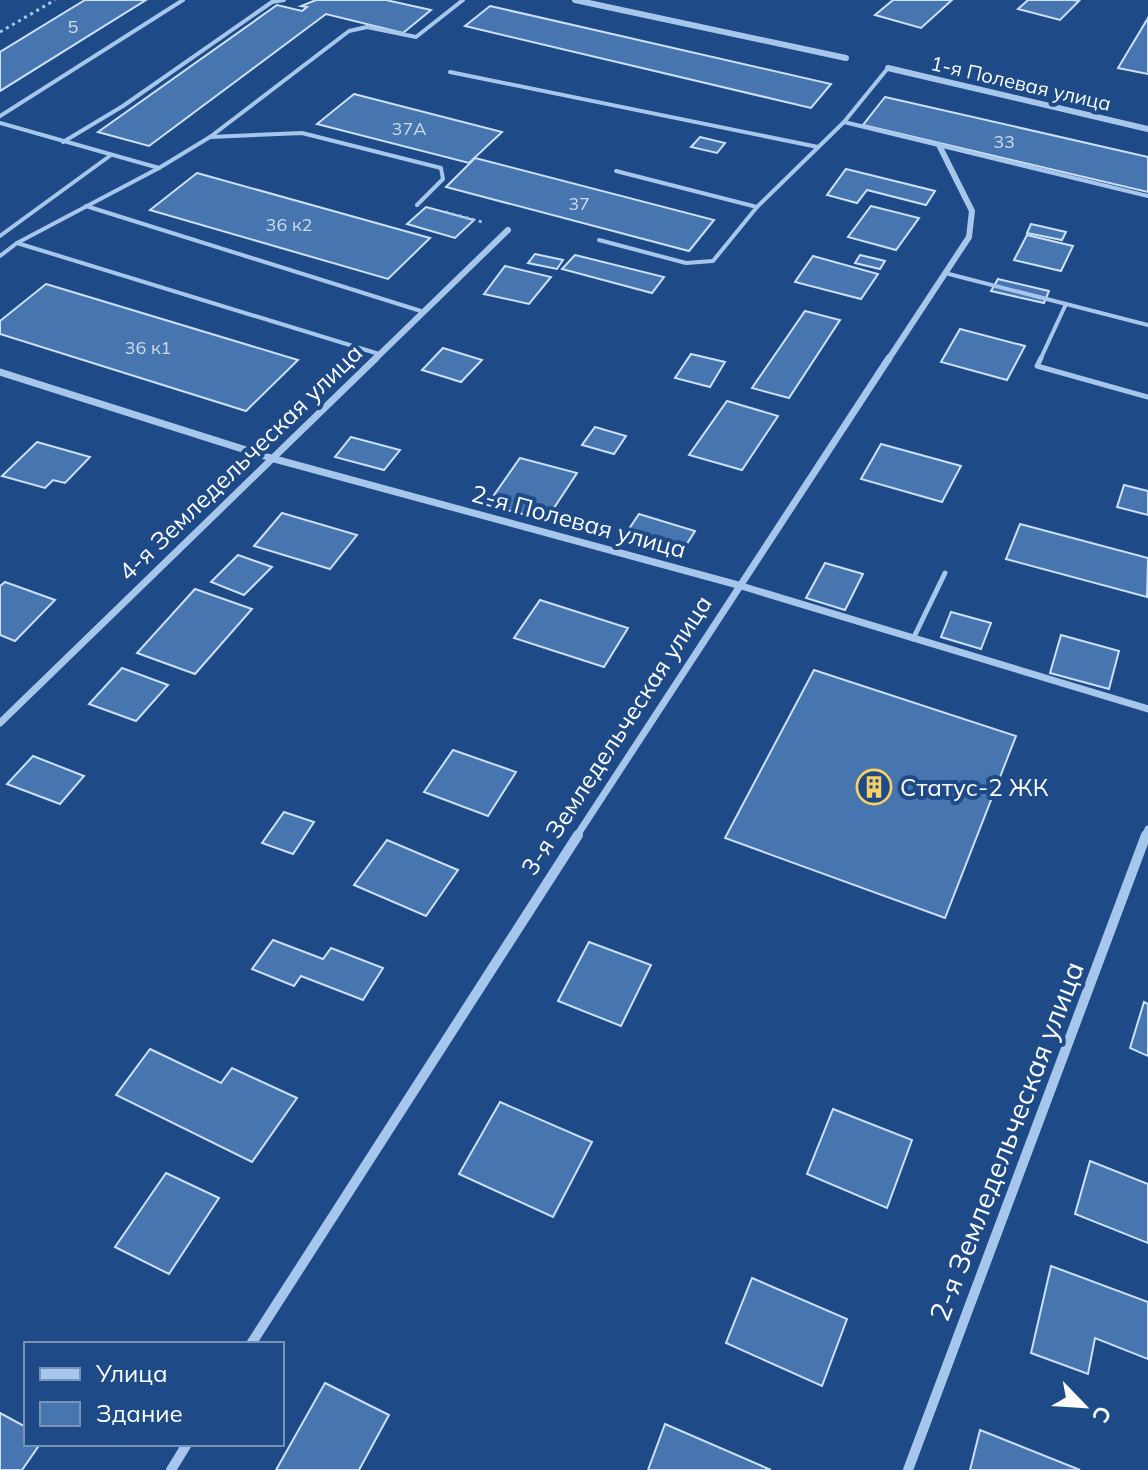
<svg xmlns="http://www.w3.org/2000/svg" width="1148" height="1470" viewBox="0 0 1148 1470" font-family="Mulish,sans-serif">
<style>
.building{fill:#4675b0;stroke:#cce0f8;stroke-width:2}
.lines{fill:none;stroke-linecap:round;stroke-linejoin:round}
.path{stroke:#a7c6eb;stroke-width:3;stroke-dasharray:3 4;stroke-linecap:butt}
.service-far1{stroke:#a7c6eb;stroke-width:4}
.service{stroke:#a7c6eb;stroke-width:5}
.minor-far2{stroke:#a7c6eb;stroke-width:6}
.minor-far1{stroke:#a7c6eb;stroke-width:7}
.minor{stroke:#a7c6eb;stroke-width:10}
.labels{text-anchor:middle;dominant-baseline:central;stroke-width:8;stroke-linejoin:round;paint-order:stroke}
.far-number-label{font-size:18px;fill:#d1dceb}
.far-street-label{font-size:20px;fill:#fff;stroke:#1e4b88}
.street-label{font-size:24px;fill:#fff;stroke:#1e4b88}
.poi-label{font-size:24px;fill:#fff;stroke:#1e4b88;text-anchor:start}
.near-street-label{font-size:28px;fill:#fff;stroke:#1e4b88}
</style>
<rect width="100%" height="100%" fill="#1e4b88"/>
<!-- building -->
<g class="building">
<polygon points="85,0 146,0 0,91 0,52"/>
<polygon points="316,0 386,0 431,10 403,33 326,14 149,146 98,132 277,5 302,11 307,7 301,6"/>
<polygon points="893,0 952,0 921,28 875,15"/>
<polygon points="1028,0 1073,0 1079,1 1060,20 1018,9"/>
<polygon points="490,6 831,84 811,108 465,26"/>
<polygon points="1148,18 1148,74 1118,68"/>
<polygon points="354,94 502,132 469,163 317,124"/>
<polygon points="885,97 1148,157 1148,192 863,125"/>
<polygon points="700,137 725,143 717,153 691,147"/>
<polygon points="475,158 714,220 689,251 446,187"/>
<polygon points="846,169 935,191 926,205 867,190 857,203 827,195"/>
<polygon points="197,173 430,238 388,279 150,210"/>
<polygon points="871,206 919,218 896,250 848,237"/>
<polygon points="426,207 474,220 455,238 407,224"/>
<polygon points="1031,224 1066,232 1062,240 1027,233"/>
<polygon points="1027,235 1073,246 1061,271 1014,260"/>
<polygon points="535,254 563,260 557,269 528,263"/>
<polygon points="575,255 664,277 652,293 562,269"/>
<polygon points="860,255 885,261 880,269 855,263"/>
<polygon points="813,256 878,274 861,299 795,282"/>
<polygon points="505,266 551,277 529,304 484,294"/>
<polygon points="998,279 1049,291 1044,303 991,291"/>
<polygon points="46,284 298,360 246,411 0,334 0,321"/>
<polygon points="805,311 840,320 789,398 752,388"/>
<polygon points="960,329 1025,346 1007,380 941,362"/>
<polygon points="443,348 482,360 461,382 422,370"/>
<polygon points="691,354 725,362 710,387 675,378"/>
<polygon points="727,401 778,416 742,470 689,455"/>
<polygon points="595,427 626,436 614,454 582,445"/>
<polygon points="351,437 400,450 384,470 335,457"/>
<polygon points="37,442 90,457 65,483 53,480 45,488 2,476"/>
<polygon points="881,444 961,466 942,502 861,479"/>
<polygon points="520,458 577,473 546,520 487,505"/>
<polygon points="1124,485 1148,491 1148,515 1117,507"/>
<polygon points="282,513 357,535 330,569 254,546"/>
<polygon points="639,514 695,531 678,558 621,541"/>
<polygon points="1020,524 1148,558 1147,597 1006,559"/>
<polygon points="238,555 272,567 244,595 211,582"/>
<polygon points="825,563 863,574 845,610 806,598"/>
<polygon points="5,582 55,600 15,641 0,635 0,586"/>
<polygon points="195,589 252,609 195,674 137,653"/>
<polygon points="540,600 628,628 604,667 514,638"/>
<polygon points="951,612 991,623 981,649 941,637"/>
<polygon points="1061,635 1119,651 1109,689 1050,673"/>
<polygon points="122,668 168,685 136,721 89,704"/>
<polygon points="814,670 1016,736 945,918 725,838"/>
<polygon points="453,750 516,772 488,816 424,792"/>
<polygon points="33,756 84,776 60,804 7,784"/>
<polygon points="284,812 314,822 293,854 262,843"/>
<polygon points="387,840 458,870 426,916 354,885"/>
<polygon points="273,940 323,959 331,948 383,968 363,1000 301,976 294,986 252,969"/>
<polygon points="589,942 651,965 621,1026 558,1001"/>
<polygon points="1144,1002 1148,1004 1148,1056 1130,1048"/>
<polygon points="150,1049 221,1083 232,1068 297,1098 252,1162 116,1095"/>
<polygon points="500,1102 592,1142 553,1217 459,1174"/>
<polygon points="833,1109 912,1140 887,1208 807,1174"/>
<polygon points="1090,1161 1148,1184 1148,1243 1075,1214"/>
<polygon points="166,1173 219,1198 169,1274 115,1247"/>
<polygon points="1051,1266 1148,1302 1148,1359 1095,1338 1088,1374 1031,1353"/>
<polygon points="752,1278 847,1319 822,1386 726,1343"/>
<polygon points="325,1383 389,1415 359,1470 276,1470"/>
<polygon points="0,1413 26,1427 26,1444 40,1444 22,1470 0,1470"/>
<polygon points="665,1424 771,1470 648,1470"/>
<polygon points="980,1430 1080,1470 970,1470"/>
</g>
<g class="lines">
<!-- path -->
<g class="path">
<polyline points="0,32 55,0"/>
<polyline points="445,212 482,222"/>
</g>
<!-- service-far1 -->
<g class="service-far1">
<polyline points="450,72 818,147"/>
<polyline points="0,116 183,0"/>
<polyline points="844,122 1148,196"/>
<polyline points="0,123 159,168"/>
<polyline points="210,137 302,133 441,168 443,179 417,205"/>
<polyline points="63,142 123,106 272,2 284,0"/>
<polyline points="616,171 757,207 844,122 888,68"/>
<polyline points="86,206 424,312"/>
<polyline points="0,236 111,155"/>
<polyline points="599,240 686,263 713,261 757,207"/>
<polyline points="17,243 379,354"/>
<polyline points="0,256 17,243 159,168 210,137 349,31 367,27 416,37 463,0"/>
<polyline points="945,273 1148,325"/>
<polyline points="1040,360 1066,304"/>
</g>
<!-- service -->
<g class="service">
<polyline points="1041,358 1037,366 1148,397"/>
<polyline points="913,639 945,573"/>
</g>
<!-- minor-far2 -->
<g class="minor-far2">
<polyline points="575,0 846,58"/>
<polyline points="888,68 1148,129"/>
<polyline points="374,360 508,230"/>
<polyline points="888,360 969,237 972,211 939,145"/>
</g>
<!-- minor-far1 -->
<g class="minor-far1">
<polyline points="0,372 271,458 738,585 1148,709"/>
<polyline points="0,723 376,358"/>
<polyline points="576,837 889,358"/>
<polyline points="1145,837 1148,829"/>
</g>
<!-- minor -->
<g class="minor">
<polyline points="251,1344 578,835"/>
<polyline points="171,1470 187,1444"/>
<polyline points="908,1470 1146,835"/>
</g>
</g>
<!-- icons -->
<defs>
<g id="building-ring" transform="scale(1.8)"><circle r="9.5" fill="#1e4b88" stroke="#fad066" stroke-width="1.5"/><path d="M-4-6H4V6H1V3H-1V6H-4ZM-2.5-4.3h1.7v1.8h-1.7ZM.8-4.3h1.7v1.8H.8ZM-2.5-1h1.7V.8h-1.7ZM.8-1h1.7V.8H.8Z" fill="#fad066"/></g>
</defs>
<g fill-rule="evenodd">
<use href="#building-ring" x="874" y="787"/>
</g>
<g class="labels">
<!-- far-number labels -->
<g class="far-number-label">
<text x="73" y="26">5</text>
<text x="409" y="128">37А</text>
<text x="1004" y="141">33</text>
<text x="579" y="203">37</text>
<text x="289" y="224">36 к2</text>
<text x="148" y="347">36 к1</text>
</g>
<!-- far-street labels -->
<g class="far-street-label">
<text transform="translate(1021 83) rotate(13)">1-я Полевая улица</text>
</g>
<!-- street labels -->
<g class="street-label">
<text transform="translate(240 462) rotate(-44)">4-я Земледельческая улица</text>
<text transform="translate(579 521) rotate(15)">2-я Полевая улица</text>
<text transform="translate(616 735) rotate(-57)">3-я Земледельческая улица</text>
</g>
<!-- poi labels -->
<g class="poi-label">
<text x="900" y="787">Статус-2 ЖК</text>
</g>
<!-- near-street labels -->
<g class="near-street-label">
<text transform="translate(1006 1141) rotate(-69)">2-я Земледельческая улица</text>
</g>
</g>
<!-- legend -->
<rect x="24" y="1342" width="260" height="104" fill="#1e4b88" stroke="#7893b8" stroke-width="2"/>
<rect x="40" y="1368" width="40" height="12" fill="#a7c6eb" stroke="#7893b8" stroke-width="2"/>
<text x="96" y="1382" font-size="24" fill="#ffffff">Улица</text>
<rect x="40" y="1402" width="40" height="24" fill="#4675b0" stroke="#7893b8" stroke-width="2"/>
<text x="96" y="1422" font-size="24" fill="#ffffff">Здание</text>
<!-- north arrow -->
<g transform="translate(1084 1406) rotate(115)" stroke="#1e4b88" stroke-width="6" paint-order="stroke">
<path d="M0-6L14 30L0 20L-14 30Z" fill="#ffffff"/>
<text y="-12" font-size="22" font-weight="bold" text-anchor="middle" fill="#ffffff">С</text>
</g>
</svg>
